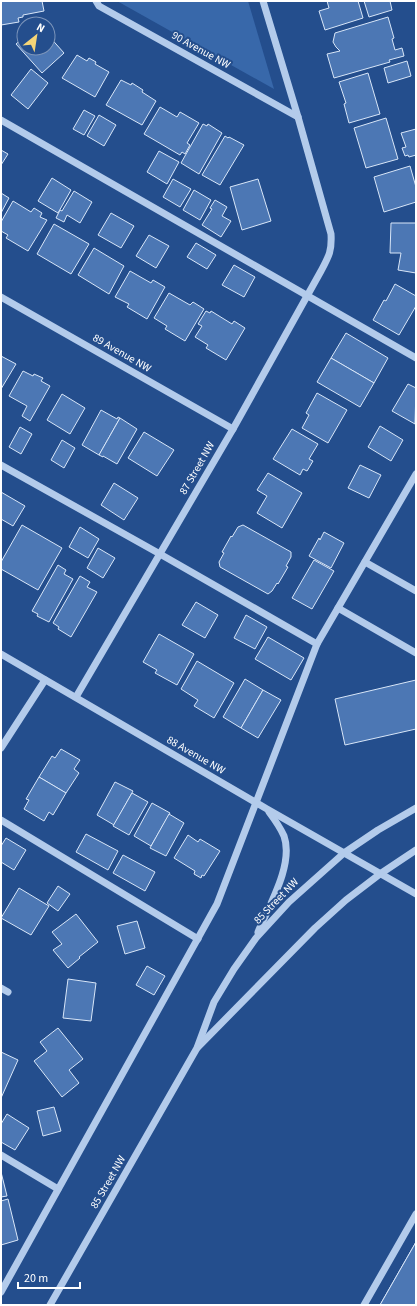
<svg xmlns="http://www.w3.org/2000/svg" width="417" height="1306" viewBox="0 0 417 1306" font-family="'Source Sans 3',sans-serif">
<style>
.green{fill:#3868aa}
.building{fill:#4c77b4;stroke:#d8e6f8}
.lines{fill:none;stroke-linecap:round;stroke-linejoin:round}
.minor{stroke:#b3cbeb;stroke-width:7}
.labels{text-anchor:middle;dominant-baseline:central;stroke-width:4;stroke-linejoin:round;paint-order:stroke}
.street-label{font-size:11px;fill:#fff;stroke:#244e8d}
</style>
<rect width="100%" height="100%" fill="#244e8d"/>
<!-- green -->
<polygon class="green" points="117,1 248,1 274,89"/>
<!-- building -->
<g class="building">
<polygon points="1,1 42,1 44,11 23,15 23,17 18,18 19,22 1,25"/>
<polygon points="327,1 358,1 363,18 325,30 319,11 329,8"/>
<polygon points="364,1 390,1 392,10 369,17"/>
<polygon points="388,17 394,38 392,39 395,50 402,48 404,56 389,60 390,62 334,78 327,54 340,51 336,47 333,42 335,33"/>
<polygon points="48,35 64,53 42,73 16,44 24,37 24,48 48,48"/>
<polygon points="77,55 87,61 89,58 96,62 95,64 109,72 95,97 62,78"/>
<polygon points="407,61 411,76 388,83 384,68"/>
<polygon points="31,69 48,83 28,109 11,95"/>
<polygon points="368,73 380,114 349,123 344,104 346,103 339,82"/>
<polygon points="121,80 131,85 132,83 143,90 142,92 156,101 142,125 106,105"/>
<polygon points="160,107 177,117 180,112 199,123 187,143 190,145 185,154 182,152 180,155 144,134"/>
<polygon points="84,110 95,116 84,135 73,129"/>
<polygon points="99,115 116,125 104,146 87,136"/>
<polygon points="386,118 398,159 366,168 354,128"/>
<polygon points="203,124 207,126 208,124 222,133 199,174 181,163"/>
<polygon points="416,129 416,155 409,157 408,155 405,156 402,148 406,147 401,133"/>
<polygon points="225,136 228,138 229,137 244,145 220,185 202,175"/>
<polygon points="1,150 8,154 1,165"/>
<polygon points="159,151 179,162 167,184 147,172"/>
<polygon points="410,166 416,187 416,202 384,212 374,177"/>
<polygon points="52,178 71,190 58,213 38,201"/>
<polygon points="173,179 191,189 180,207 163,197"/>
<polygon points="258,179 271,221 242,230 230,187"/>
<polygon points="194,190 211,200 200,220 183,210"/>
<polygon points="74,191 92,202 80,223 67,215 64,222 56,218 60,210 62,211"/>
<polygon points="1,193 9,198 1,213"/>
<polygon points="215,200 227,207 222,216 231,221 221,237 202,225 212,209 210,208"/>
<polygon points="13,201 31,212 34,208 42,213 40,217 47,220 28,251 6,238 8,235 1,231 1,222"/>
<polygon points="111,213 134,226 121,248 98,235"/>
<polygon points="391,223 416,223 416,273 398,270 401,253 390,253"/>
<polygon points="54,224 89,244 71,274 37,254"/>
<polygon points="149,235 169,246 156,268 136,256"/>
<polygon points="196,243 216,255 207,269 187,257"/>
<polygon points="94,248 124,266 109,294 78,275"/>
<polygon points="234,265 255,277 244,297 222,285"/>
<polygon points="130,271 151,283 153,280 165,287 147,319 127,307 129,304 115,297"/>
<polygon points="395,284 416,296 416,306 399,335 373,320 384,300 386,301"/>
<polygon points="169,293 190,305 193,302 204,309 185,341 165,329 167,326 154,318"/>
<polygon points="206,311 210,313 211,311 232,324 234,321 245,328 226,360 206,348 208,345 195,337 202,326 198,324"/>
<polygon points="346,333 388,358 374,383 331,358"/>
<polygon points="1,356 16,364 1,389"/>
<polygon points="331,358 374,383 360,407 317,382"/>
<polygon points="23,371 33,376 34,374 43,378 41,381 50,386 30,421 22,416 27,406 9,396"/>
<polygon points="408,384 416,388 415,424 392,411"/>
<polygon points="317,393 347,410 328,443 302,428 309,415 306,413"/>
<polygon points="62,394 85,408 70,434 47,420"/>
<polygon points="101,410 117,419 118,417 120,418 99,455 82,445"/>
<polygon points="120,418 137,429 117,464 103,456 103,457 99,455"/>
<polygon points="380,426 403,440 391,461 368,447"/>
<polygon points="20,427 32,434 21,454 9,447"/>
<polygon points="292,429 318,444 309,459 313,461 307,471 303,469 300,475 273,459"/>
<polygon points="144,432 174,450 157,476 128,458"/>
<polygon points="62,440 75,448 64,468 51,460"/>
<polygon points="360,465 381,475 369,498 348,488"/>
<polygon points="268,473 302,493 282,528 257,513 267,496 257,490"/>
<polygon points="114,483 138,498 124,520 101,505"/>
<polygon points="1,492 25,506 13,526 1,519"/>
<polygon points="22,525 62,548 38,590 1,569 1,562"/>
<polygon points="243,525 291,552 291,557 286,566 288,567 278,584 277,583 272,591 268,594 220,567 219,562 224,553 222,552 231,536 232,537 238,527"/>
<polygon points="80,527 99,539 88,558 69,547"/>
<polygon points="324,532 344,543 331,568 309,556 319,538 320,540"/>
<polygon points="98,548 115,558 103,578 87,568"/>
<polygon points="314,560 334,571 312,609 292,598"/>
<polygon points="58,565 66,570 64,574 73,579 49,622 37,616 38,614 32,611"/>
<polygon points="80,576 90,582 87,587 97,592 71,637 58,629 59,627 53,623"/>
<polygon points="196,602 218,615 205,638 182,625"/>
<polygon points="246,615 267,627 255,649 234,638"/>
<polygon points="159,634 194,654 177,685 155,673 157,670 143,662"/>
<polygon points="268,637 304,658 291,680 255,659"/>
<polygon points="197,661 234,683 214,718 194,706 198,700 181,689"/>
<polygon points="245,679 263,690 241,728 223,717"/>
<polygon points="416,680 416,729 345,745 335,699"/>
<polygon points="263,690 281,700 258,738 241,728"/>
<polygon points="61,749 80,760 74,769 79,773 66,793 39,777 52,756 55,758"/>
<polygon points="39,777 66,793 53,815 49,812 44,821 24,809 29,800 26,799"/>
<polygon points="115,782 133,791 114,825 97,815"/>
<polygon points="132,793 148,802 129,835 113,826"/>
<polygon points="152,803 170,813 151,846 134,836"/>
<polygon points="169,814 184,823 166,856 150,848"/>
<polygon points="86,834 118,851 108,870 76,852"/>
<polygon points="188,835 198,842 200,839 220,851 204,876 202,875 201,878 194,874 195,871 174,858"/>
<polygon points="6,838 26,850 14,870 1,862 1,846"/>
<polygon points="123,855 155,872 145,891 113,873"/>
<polygon points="58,886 70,894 58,911 47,903"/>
<polygon points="19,888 49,906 31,935 1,918"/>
<polygon points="76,914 98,942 79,957 80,958 68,968 53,950 62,944 52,932"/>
<polygon points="137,921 145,948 125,954 117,926"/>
<polygon points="147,966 165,976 154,995 136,985"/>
<polygon points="68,979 96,983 91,1021 63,1018"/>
<polygon points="58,1028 83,1059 69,1070 79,1083 62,1097 34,1061 47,1051 40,1042"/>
<polygon points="1,1052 18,1060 1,1098"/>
<polygon points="54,1107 61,1131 43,1136 37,1111"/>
<polygon points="7,1114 29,1128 15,1150 1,1142 1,1124"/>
<polygon points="1,1172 7,1196 1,1197"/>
<polygon points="8,1199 18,1240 1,1245 1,1201"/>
<polygon points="416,1242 416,1305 380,1305"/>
<polygon points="416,1242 416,1305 380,1305"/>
</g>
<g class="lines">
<!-- minor -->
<g class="minor">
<polyline points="96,1 99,6 298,117"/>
<polyline points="1,120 416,358"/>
<polyline points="1,297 233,429"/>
<polyline points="1,465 160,554 317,644"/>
<polyline points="365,562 416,591"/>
<polyline points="338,608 416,653"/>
<polyline points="1,654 267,809 416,894"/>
<path d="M76 697 233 429 321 271C329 256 332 251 331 234L298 117 263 1"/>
<polyline points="1,748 45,680"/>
<polyline points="1,820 198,939"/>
<path d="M258 932C269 906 294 864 284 836 280 827 275 820 269 812"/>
<polyline points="1,988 8,992"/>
<polyline points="198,1047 315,928 346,900 380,874 416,850"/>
<polyline points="1,1155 58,1189"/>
<polyline points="1,1292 217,904 317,644 416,474"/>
<polyline points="50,1305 197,1048 214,1002 234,969 256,938 289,902 344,853 378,830 416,808"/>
<polyline points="364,1305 416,1214"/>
</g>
</g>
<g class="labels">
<!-- street labels -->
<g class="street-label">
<text transform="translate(201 50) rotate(29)">90 Avenue NW</text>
<text transform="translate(122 353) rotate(30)">89 Avenue NW</text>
<text transform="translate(197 468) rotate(-60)">87 Street NW</text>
<text transform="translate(196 755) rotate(30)">88 Avenue NW</text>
<text transform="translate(276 901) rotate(-46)">85 Street NW</text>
<text transform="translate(108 1182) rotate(-60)">85 Street NW</text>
</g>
</g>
<!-- border -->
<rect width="417" height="1306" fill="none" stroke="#ffffff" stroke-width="4"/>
<!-- north arrow -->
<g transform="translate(36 36) rotate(30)"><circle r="19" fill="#244e8d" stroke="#7c95bb"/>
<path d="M0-3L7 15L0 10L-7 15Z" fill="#f5d577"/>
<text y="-6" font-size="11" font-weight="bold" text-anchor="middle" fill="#ffffff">N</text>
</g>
<!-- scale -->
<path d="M18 1282v6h62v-6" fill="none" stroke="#ffffff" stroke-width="2"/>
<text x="24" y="1282" font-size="12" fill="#ffffff" stroke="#244e8d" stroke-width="3" paint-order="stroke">20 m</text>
</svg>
